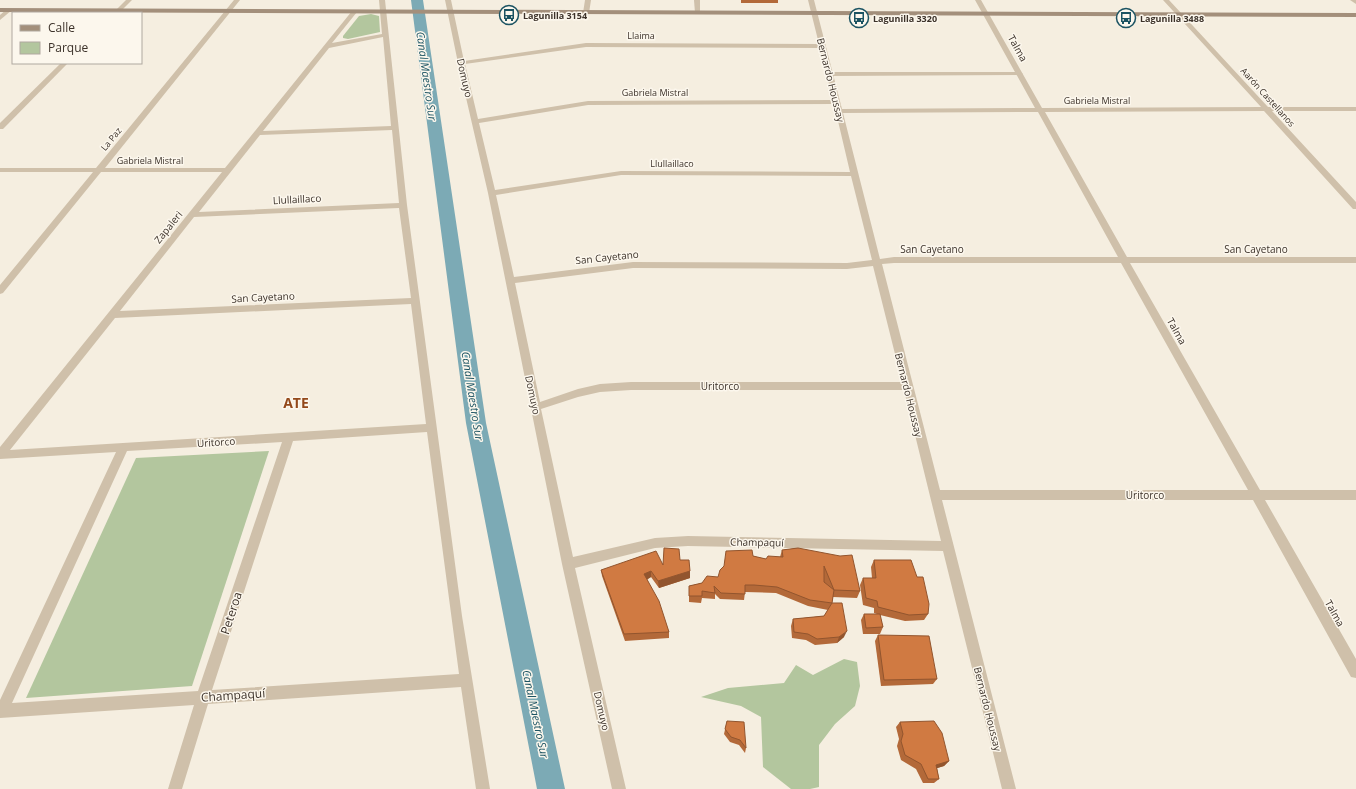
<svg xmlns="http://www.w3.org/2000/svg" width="1356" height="789" viewBox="0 0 1356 789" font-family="'Open Sans',sans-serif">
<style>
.green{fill:#b3c69e}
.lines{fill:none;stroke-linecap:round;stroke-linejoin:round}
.canal{fill:#7caab5;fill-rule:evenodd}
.service{fill:#cfc0aa;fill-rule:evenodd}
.minor{fill:#cfc0aa;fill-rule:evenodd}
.secondary{fill:#a38f7b;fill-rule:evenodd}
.wall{fill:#b36939}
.shaded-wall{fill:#92552e}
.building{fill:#d07a42;stroke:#92552e;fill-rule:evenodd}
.labels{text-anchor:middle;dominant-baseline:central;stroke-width:3;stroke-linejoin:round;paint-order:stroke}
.far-poi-label{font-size:9px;font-weight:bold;fill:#3c322a;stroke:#fcf7ed;text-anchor:start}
.far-street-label{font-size:9px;fill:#3c322a;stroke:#fcf7ed}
.street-label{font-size:10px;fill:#3c322a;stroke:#fcf7ed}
.water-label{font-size:11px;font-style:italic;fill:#1b5362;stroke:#fcf7ed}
.near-street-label{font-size:12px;fill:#3c322a;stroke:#fcf7ed}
.district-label{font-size:14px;font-weight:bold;fill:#93491b;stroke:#fcf7ed}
</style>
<rect width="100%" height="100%" fill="#f5eee0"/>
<!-- green -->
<g class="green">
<polygon points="371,14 379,16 380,32 348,39 343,38 343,36 359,16"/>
<polygon points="269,451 192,686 26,698 136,458"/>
<polygon points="844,659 857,662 860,686 855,706 835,724 819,745 819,787 810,789 791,789 763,767 761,717 741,706 701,697 728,688 784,683 796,665 813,675"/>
</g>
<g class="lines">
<!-- canal -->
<polygon class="canal" points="411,0 423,0 486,423 565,789 537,789 466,423"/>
<!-- service -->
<polygon class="service" points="1020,72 1023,74 1022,75 829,76 826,74 829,72"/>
<!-- minor -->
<g class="minor">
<polygon points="126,0 132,0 119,13 113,13"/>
<path d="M234 0H240L105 168H225L352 11 357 12 332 43 382 34 379 0H385L407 205 462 616 490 789H476L461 687 208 704 182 789H168L194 705 0 718V700L116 452 0 459V447L222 172H101L3 293 0 294V285L93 172H0V168H96ZM383 37 391 126 263 131 329 48ZM392 130 399 203 199 212 260 135ZM399 208 411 298 120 311 194 217ZM411 304 426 424 10 450 115 318ZM427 432 459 674 212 690 293 441ZM282 442 198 691 12 703 127 451Z"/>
<path d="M445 0H451L464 61 586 43 819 44 808 0H814L842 109 1035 108 975 0H981L1042 108 1261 107 1163 0H1169L1268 107H1356V111H1272L1356 202V209H1353L1264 111 1045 112 1127 257H1356V263H1130L1260 490H1356V500H1265L1356 659V678L1351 677 1253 500H942L1016 789H1002L943 551 688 546 655 548 575 568 626 789H612L562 564 488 193 458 63ZM586 47 820 48 833 100 588 101 478 119 465 64ZM834 104 850 172 621 171 495 190 479 123 588 105ZM1038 112 1118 257H894L880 259 843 113ZM621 175 851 176 872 260 847 263 633 262 514 277 496 195ZM894 263H1121L1248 490H940L882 264ZM873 266 902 382H631L600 384 578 389 540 402 515 283 633 268 847 269ZM631 390H904L941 541 688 536 655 538 573 557 541 409 578 397 600 392Z"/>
<polygon points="585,0 591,0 589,13 586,15 583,13"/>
<polygon points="694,0 700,0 700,14 695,13"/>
<polygon points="1350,0 1356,0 1356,4"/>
<polygon points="7,9 12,10 0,20 0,15"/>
<polygon points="61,63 68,63 3,129 0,129 0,123"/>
</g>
<!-- secondary -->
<polygon class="secondary" points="0,8 1356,13 1356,17 0,12"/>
</g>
<!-- wall -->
<g class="wall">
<rect x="741" y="0" width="37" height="3"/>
<polygon points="798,548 860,591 857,598 833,597 832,603 844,637 837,643 815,645 806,640 792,638 791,626 793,619 824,616 828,610 808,606 776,593 745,592 744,600 720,599 715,594 715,599 702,598 701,603 689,602 689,586 702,583 718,577 753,556 766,559 780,557 782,550"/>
<polygon points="680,560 690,571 690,578 659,588 651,577 647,579 669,632 669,638 625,641 602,576 601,570 663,565"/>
<polygon points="874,560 928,614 924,620 905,621 880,615 883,627 880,634 863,634 861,620 864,614 877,614 874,613 874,608 863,605 860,585 863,578 872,578 871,567"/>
<polygon points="878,635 937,679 933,684 881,686 875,641"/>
<polygon points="727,721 746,748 745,753 739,745 730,742 724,734"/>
<polygon points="900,722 949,761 944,766 937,768 939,779 934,783 923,783 916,769 901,760 897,746 899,739 896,727"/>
</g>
<!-- shaded-wall -->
<g class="shaded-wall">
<polygon points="651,571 651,577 645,581 644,574"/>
<polygon points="690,571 690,578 659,588 658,581"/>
<polygon points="847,631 844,637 837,643 839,637"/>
<polygon points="949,761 944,766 931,770 936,765"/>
</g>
<!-- building -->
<g class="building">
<polygon points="664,548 679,549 680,560 689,560 690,571 658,581 651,571 644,574 659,601 669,632 624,634 601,570 656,551 663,565"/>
<path d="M798 548 840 556 852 555 860 591 834 590 832 603 810 600 777 587 754 585H745V594L721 593 714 586 715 593 702 591V596H689V586L702 583 707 576 718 577 720 570 724 566 726 551 752 550 753 556 766 559 768 556 783 557 782 550ZM824 566 834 590 824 582Z"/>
<polygon points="874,560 911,560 917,577 923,577 929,604 928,614 909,615 878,607 877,601 866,598 863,578 876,578"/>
<polygon points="832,603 842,603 847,631 839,637 817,639 808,634 794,632 793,619 824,616"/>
<polygon points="864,614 880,614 883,627 866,628"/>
<polygon points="878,635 929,636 937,679 884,680"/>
<polygon points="727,721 744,722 746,748 740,740 731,737 725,729"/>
<polygon points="934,721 942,733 949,761 936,765 939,779 928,779 921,764 905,755 901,741 903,734 900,722"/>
</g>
<!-- icons -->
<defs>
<g id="bus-ring" transform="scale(1)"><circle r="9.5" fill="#fcf7ed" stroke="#1b5362" stroke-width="1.5"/><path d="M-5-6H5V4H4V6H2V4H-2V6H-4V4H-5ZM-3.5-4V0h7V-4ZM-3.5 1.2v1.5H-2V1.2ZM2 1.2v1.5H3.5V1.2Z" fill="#1b5362"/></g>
</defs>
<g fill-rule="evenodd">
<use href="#bus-ring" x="509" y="15"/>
<use href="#bus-ring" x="859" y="18"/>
<use href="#bus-ring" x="1126" y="18"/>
</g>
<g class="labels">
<!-- far-poi labels -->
<g class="far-poi-label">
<text x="523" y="15">Lagunilla 3154</text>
<text x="873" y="18">Lagunilla 3320</text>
<text x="1140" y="18">Lagunilla 3488</text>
</g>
<!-- far-street labels -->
<g class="far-street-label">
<text x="641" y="35">Llaima</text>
<text x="655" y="92">Gabriela Mistral</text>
<text transform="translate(1268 97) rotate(48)">Aarón Castellanos</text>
<text x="1097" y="100">Gabriela Mistral</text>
<text transform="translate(111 139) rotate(-51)">La Paz</text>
<text x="150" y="160">Gabriela Mistral</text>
<text x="672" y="163">Llullaillaco</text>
</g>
<!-- street labels -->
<g class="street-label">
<text transform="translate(1018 48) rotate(61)">Talma</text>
<text transform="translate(465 78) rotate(77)">Domuyo</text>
<text transform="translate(831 80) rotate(76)">Bernardo Houssay</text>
<text transform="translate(297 199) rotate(-3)">Llullaillaco</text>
<text transform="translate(168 227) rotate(-51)">Zapaleri</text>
<text x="932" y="249">San Cayetano</text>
<text x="1256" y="249">San Cayetano</text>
<text transform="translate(607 257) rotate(-6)">San Cayetano</text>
<text transform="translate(263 297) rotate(-3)">San Cayetano</text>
<text transform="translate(1177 331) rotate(61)">Talma</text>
<text x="720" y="386">Uritorco</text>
<text transform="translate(533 395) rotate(78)">Domuyo</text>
<text transform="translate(909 395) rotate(76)">Bernardo Houssay</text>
<text transform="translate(216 442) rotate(-4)">Uritorco</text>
<text x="1145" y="495">Uritorco</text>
<text transform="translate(757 542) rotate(1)">Champaquí</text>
<text transform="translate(1335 613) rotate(61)">Talma</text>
<text transform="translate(988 709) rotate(76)">Bernardo Houssay</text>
<text transform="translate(602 711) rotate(77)">Domuyo</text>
</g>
<!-- water labels -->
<g class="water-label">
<text transform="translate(427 76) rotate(82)">Canal Maestro Sur</text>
<text transform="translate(473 396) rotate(81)">Canal Maestro Sur</text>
<text transform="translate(536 714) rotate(78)">Canal Maestro Sur</text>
</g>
<!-- near-street labels -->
<g class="near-street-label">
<text transform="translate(231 613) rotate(-72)">Peteroa</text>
<text transform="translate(233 695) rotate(-4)">Champaquí</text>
</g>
<!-- district labels -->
<g class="district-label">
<text x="296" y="402">ATE</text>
</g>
</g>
<!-- legend -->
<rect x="12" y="12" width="130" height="52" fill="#fcf7ed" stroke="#afa89f"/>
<rect x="20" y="25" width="20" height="6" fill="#a38f7b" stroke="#afa89f"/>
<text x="48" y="32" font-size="12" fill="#3c322a">Calle</text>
<rect x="20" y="42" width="20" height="12" fill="#b3c69e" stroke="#afa89f"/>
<text x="48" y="52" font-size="12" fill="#3c322a">Parque</text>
</svg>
